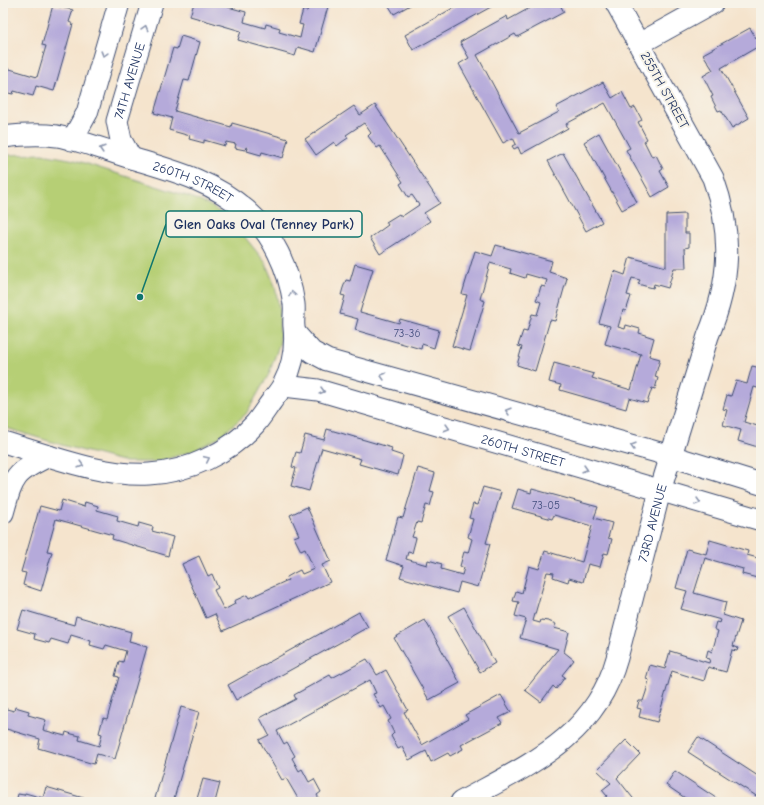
<svg xmlns="http://www.w3.org/2000/svg" width="764" height="805" viewBox="0 0 764 805" font-family="'Comic Neue',sans-serif">
<style>
.green{fill:#b6cf74;stroke:#687f69}
.building{fill:#b5aada}
.lines{fill:none;stroke-linecap:round;stroke-linejoin:round}
.street-casing{stroke:#3c4a6f;stroke-width:23}
.street{stroke:#fff;stroke-width:21}
.oneway{stroke:#8d97ae}
.labels{text-anchor:middle;dominant-baseline:central;stroke-width:4;stroke-linejoin:round;paint-order:stroke}
.number-label{font-size:11px;fill:#424e7d}
.street-label{font-size:13px;fill:#1b2f5e;stroke:#f7f3e8}
.leader{fill:none;stroke:#0f766e;stroke-width:1.5}
.callout-dot{fill:#0f766e;stroke:#f7f3e8;stroke-width:1.5}
.callout{fill:#f7f3e8;stroke:#0f766e;stroke-width:1.5}
.callout-label{font-size:14px;text-anchor:middle;font-weight:bold;fill:#1b2f5e}
</style>
<rect width="100%" height="100%" fill="#f7f3e8"/>
<filter id="ink" filterUnits="userSpaceOnUse"><feTurbulence type="fractalNoise" baseFrequency=".025" numOctaves="2"/><feDisplacementMap in="SourceGraphic" scale="8" xChannelSelector="R" yChannelSelector="G"/><feConvolveMatrix kernelMatrix="1 2 1 2 8 2 1 2 1" color-interpolation-filters="sRGB"/></filter>
<filter id="wash" filterUnits="userSpaceOnUse"><feTurbulence type="fractalNoise" baseFrequency=".012" numOctaves="4" result="noise"/><feDisplacementMap in="SourceGraphic" scale="16" xChannelSelector="R" yChannelSelector="G"/><feGaussianBlur stdDeviation="0.9" result="paint"/><feColorMatrix in="noise" values="0 0 0 0 0 0 0 0 0 0 0 0 0 0 0 0 0 1.4 0 .05"/><feComposite in="paint" operator="in"/></filter>
<g filter="url(#wash)">
<rect width="100%" height="100%" fill="#f5e4cd"/>
<!-- green -->
<polygon class="green" points="42,154 75,160 190,197 209,205 231,220 265,262 275,286 279,309 280,342 269,374 246,414 218,438 193,451 157,462 126,462 65,446 3,427 3,155"/>
<g id="blocks">
<!-- building -->
<g class="building">
<polygon points="194,3 230,3 228,7 246,12 244,22 265,28 266,24 280,28 279,32 300,38 303,25 299,24 303,10 307,11 310,3 329,3 315,52 298,47 295,56 238,40 241,31 190,16"/>
<polygon points="387,3 414,3 394,14"/>
<polygon points="462,3 498,3 413,50 405,35"/>
<polygon points="539,3 559,3 564,12 517,37 515,34 477,55 519,133 559,112 556,107 603,82 612,98 622,92 631,109 635,107 642,120 638,122 647,139 644,141 652,157 656,155 663,169 660,171 669,187 652,197 626,150 630,148 605,103 566,124 568,128 521,154 518,147 514,149 512,146 516,144 513,138 503,143 459,64 469,58 460,42 507,16 508,20"/>
<polygon points="53,5 73,10 69,22 73,24 54,91 36,86 33,96 14,91 13,94 3,92 3,67 37,77 46,46 42,45"/>
<polygon points="750,28 756,38 761,35 761,50 759,46 721,68 749,118 732,128 721,110 718,111 711,97 713,96 703,76 713,70 703,54"/>
<polygon points="181,36 200,42 189,81 184,80 175,111 231,127 232,123 288,139 283,158 262,152 261,155 247,151 248,148 246,147 245,150 235,148 236,144 226,142 225,146 204,140 204,143 189,139 190,136 169,130 172,118 154,113 173,48 177,49"/>
<polygon points="375,105 440,203 424,213 430,221 380,254 370,238 388,225 386,222 399,214 401,217 419,205 412,195 408,197 400,184 403,182 380,146 377,148 368,136 371,133 364,123 346,135 348,138 342,142 337,146 334,142 316,155 305,139 354,106 360,115"/>
<polygon points="599,133 637,202 622,210 584,142"/>
<polygon points="761,142 761,161 756,143"/>
<polygon points="563,153 602,222 586,231 548,161"/>
<polygon points="685,214 685,233 689,233 689,247 685,248 686,268 674,268 668,288 654,284 653,288 645,286 638,284 640,280 632,278 627,295 631,296 626,311 623,310 618,327 625,329 626,325 640,329 639,333 654,338 649,356 660,359 655,377 658,378 655,389 652,388 647,403 629,398 626,409 560,390 561,385 549,382 554,363 594,374 592,378 631,390 641,354 605,344 610,326 599,323 614,271 625,275 630,257 666,267 666,215"/>
<polygon points="496,245 552,261 549,272 567,278 555,321 550,320 535,371 517,365 522,347 518,346 523,331 527,332 532,314 537,315 541,302 536,300 539,293 541,286 545,287 547,280 526,274 525,278 510,273 511,269 490,263 480,299 485,301 470,351 452,346 467,295 462,294 475,251 492,256"/>
<polygon points="355,264 373,269 360,312 399,323 400,319 439,330 434,348 422,344 421,349 355,330 358,319 340,314 345,296 341,295 343,288 346,280 350,281"/>
<polygon points="752,366 761,368 761,389 754,387 744,422 761,427 761,448 738,441 741,430 723,425 727,410 723,409 727,395 731,396 736,381 747,384"/>
<polygon points="327,429 392,448 391,452 403,456 398,475 359,464 361,459 322,448 309,491 291,486 296,468 292,467 294,459 296,452 300,453 305,435 324,440"/>
<polygon points="418,468 435,473 430,491 434,492 430,506 426,505 421,523 417,522 412,537 416,538 412,553 408,552 406,559 427,565 428,560 442,564 441,569 462,575 464,568 460,566 464,552 468,553 472,539 468,537 473,519 469,518 473,504 477,505 483,487 501,492 486,543 490,544 478,587 460,582 457,593 428,585 400,577 404,566 386,560 398,517 403,518"/>
<polygon points="518,489 531,493 532,489 598,507 594,518 612,523 608,538 612,539 608,554 604,553 600,567 588,564 583,582 569,578 568,582 553,577 554,573 547,572 533,621 540,623 541,620 548,621 556,624 554,628 569,632 564,652 574,660 562,675 565,677 556,689 553,686 541,702 525,690 558,649 520,638 526,619 515,616 519,602 513,601 516,591 522,593 529,566 539,569 545,551 582,562 592,526 554,515 552,519 512,508"/>
<polygon points="62,500 84,507 85,502 98,506 97,510 118,516 117,521 138,527 139,523 153,527 152,531 173,537 168,556 112,539 113,535 56,519 47,551 52,552 41,591 23,585 26,573 21,572 40,506 59,511"/>
<polygon points="307,507 331,561 322,565 330,582 223,631 215,614 206,618 182,564 199,556 208,576 212,574 218,588 214,590 224,610 235,604 234,601 247,595 249,598 288,580 287,577 294,573 300,570 302,574 314,569 305,549 301,551 294,537 299,535 290,515"/>
<polygon points="710,540 748,551 747,555 761,559 761,579 742,574 743,569 705,558 694,593 726,602 723,615 741,621 733,646 738,648 737,651 732,650 726,672 708,667 704,681 672,671 657,722 639,717 641,709 637,708 639,701 643,701 646,692 649,680 646,679 650,665 665,669 670,651 709,663 710,659 706,658 708,650 712,652 718,631 714,629 716,622 720,623 721,620 681,609 687,591 676,588 687,549 706,554"/>
<polygon points="464,607 495,663 480,672 448,616"/>
<polygon points="23,610 74,625 76,616 131,632 129,642 147,647 115,759 97,754 94,764 38,748 40,739 3,728 3,708 14,711 15,707 29,711 28,715 46,720 43,730 65,736 66,732 72,734 80,736 79,740 99,746 102,734 99,733 103,718 107,719 119,677 115,676 119,661 123,662 126,651 106,645 104,649 90,645 91,641 71,635 68,644 51,639 49,643 34,639 35,634 17,629"/>
<polygon points="359,612 368,627 236,700 228,685"/>
<polygon points="425,620 460,683 429,700 394,638"/>
<polygon points="367,659 377,675 386,670 408,710 404,712 422,745 468,719 465,715 501,695 511,712 499,718 502,723 461,745 463,749 450,756 448,753 431,762 426,751 409,760 402,747 398,749 391,736 394,733 388,721 391,719 384,706 381,708 373,694 376,693 370,680 277,731 284,744 287,742 295,756 292,758 299,771 302,769 309,782 314,779 321,792 317,795 321,802 300,802 286,778 282,780 259,740 269,735 260,718 296,699 294,695 330,675 332,678"/>
<polygon points="181,707 199,712 173,802 154,802"/>
<polygon points="698,737 761,778 761,799 688,752"/>
<polygon points="626,740 640,754 617,778 636,802 606,802 603,799 607,796 602,790 611,783 597,770"/>
<polygon points="675,771 722,802 691,802 666,785"/>
<polygon points="203,779 220,783 215,802 196,802"/>
<polygon points="46,787 97,802 16,802 18,794 24,795 25,793 43,798"/>
</g>
</g>
</g>
<g filter="url(#ink)">
<use href="#blocks" fill-opacity="0" stroke="#3c4a6f" stroke-width="1"/>
<g class="lines">
<!-- street casing -->
<g class="street-casing">
<g id="street">
<polyline points="639,44 713,3"/>
<path id="s1" d="M3 137C20 135 40 134 57 136 80 140 108 151 131 158 174 171 211 180 246 210 273 233 289 270 294 304 295 312 293 320 294 327 296 347 293 366 284 383 281 390 275 396 271 402 266 409 261 417 255 424 229 453 188 472 149 474 103 477 48 455 3 442"/>
<polyline points="72,140 87,113 119,3"/>
<path id="s2" d="M131 158 121 140 117 121 152 3"/>
<polyline points="295,333 312,352 327,360 671,456 761,484"/>
<path id="s3" d="M284 386 318 390 761 520"/>
<path d="M3 513C13 477 14 472 49 456"/>
<path id="s4" d="M461 802C528 765 595 738 617 658L660 491 708 336C731 281 733 233 713 178L616 3"/>
</g>
</g>
<!-- street -->
<use href="#street" class="street"/>
</g>
<!-- one-way arrows -->
<defs><path id="oneway-chevron" d="M-2-3.5L2.5 0L-2 3.5" fill="none" stroke-width="1.6" stroke-linecap="round" stroke-linejoin="round"/></defs>
<g class="oneway">
<use href="#oneway-chevron" transform="translate(145 28) rotate(-74)"/>
<use href="#oneway-chevron" transform="translate(104 54) rotate(106)"/>
<use href="#oneway-chevron" transform="translate(102 149) rotate(-163)"/>
<use href="#oneway-chevron" transform="translate(292 294) rotate(-100)"/>
<use href="#oneway-chevron" transform="translate(383 376) rotate(-164)"/>
<use href="#oneway-chevron" transform="translate(322 391) rotate(15)"/>
<use href="#oneway-chevron" transform="translate(508 411) rotate(-164)"/>
<use href="#oneway-chevron" transform="translate(447 428) rotate(16)"/>
<use href="#oneway-chevron" transform="translate(633 446) rotate(-164)"/>
<use href="#oneway-chevron" transform="translate(207 459) rotate(-25)"/>
<use href="#oneway-chevron" transform="translate(81 465) rotate(16)"/>
<use href="#oneway-chevron" transform="translate(585 469) rotate(16)"/>
<use href="#oneway-chevron" transform="translate(698 502) rotate(16)"/>
</g>
</g>
<g class="labels">
<!-- number labels -->
<g class="number-label">
<text x="407" y="333">73-36</text>
<text x="546" y="505">73-05</text>
</g>
<!-- street labels -->
<g class="street-label">
<text stroke="none"><textPath href="#s2" startOffset="82">74TH AVENUE</textPath></text>
<text transform="translate(665 90) rotate(61)">255TH STREET</text>
<text stroke="none"><textPath href="#s1" startOffset="198">260TH STREET</textPath></text>
<text stroke="none"><textPath href="#s3" startOffset="248">260TH STREET</textPath></text>
<text stroke="none"><textPath href="#s4" startOffset="359">73RD AVENUE</textPath></text>
</g>
</g>
<!-- callouts -->
<path class="leader" d="M140 297L166 224"/>
<circle class="callout-dot" cx="140" cy="297" r="4"/>
<rect class="callout" x="166" y="211" width="196" height="26" rx="4"/>
<g class="callout-label">
<text x="264" y="229">Glen Oaks Oval (Tenney Park)</text>
</g>
<!-- margin -->
<rect width="764" height="805" fill="none" stroke="#f7f3e8" stroke-width="16"/>
</svg>
